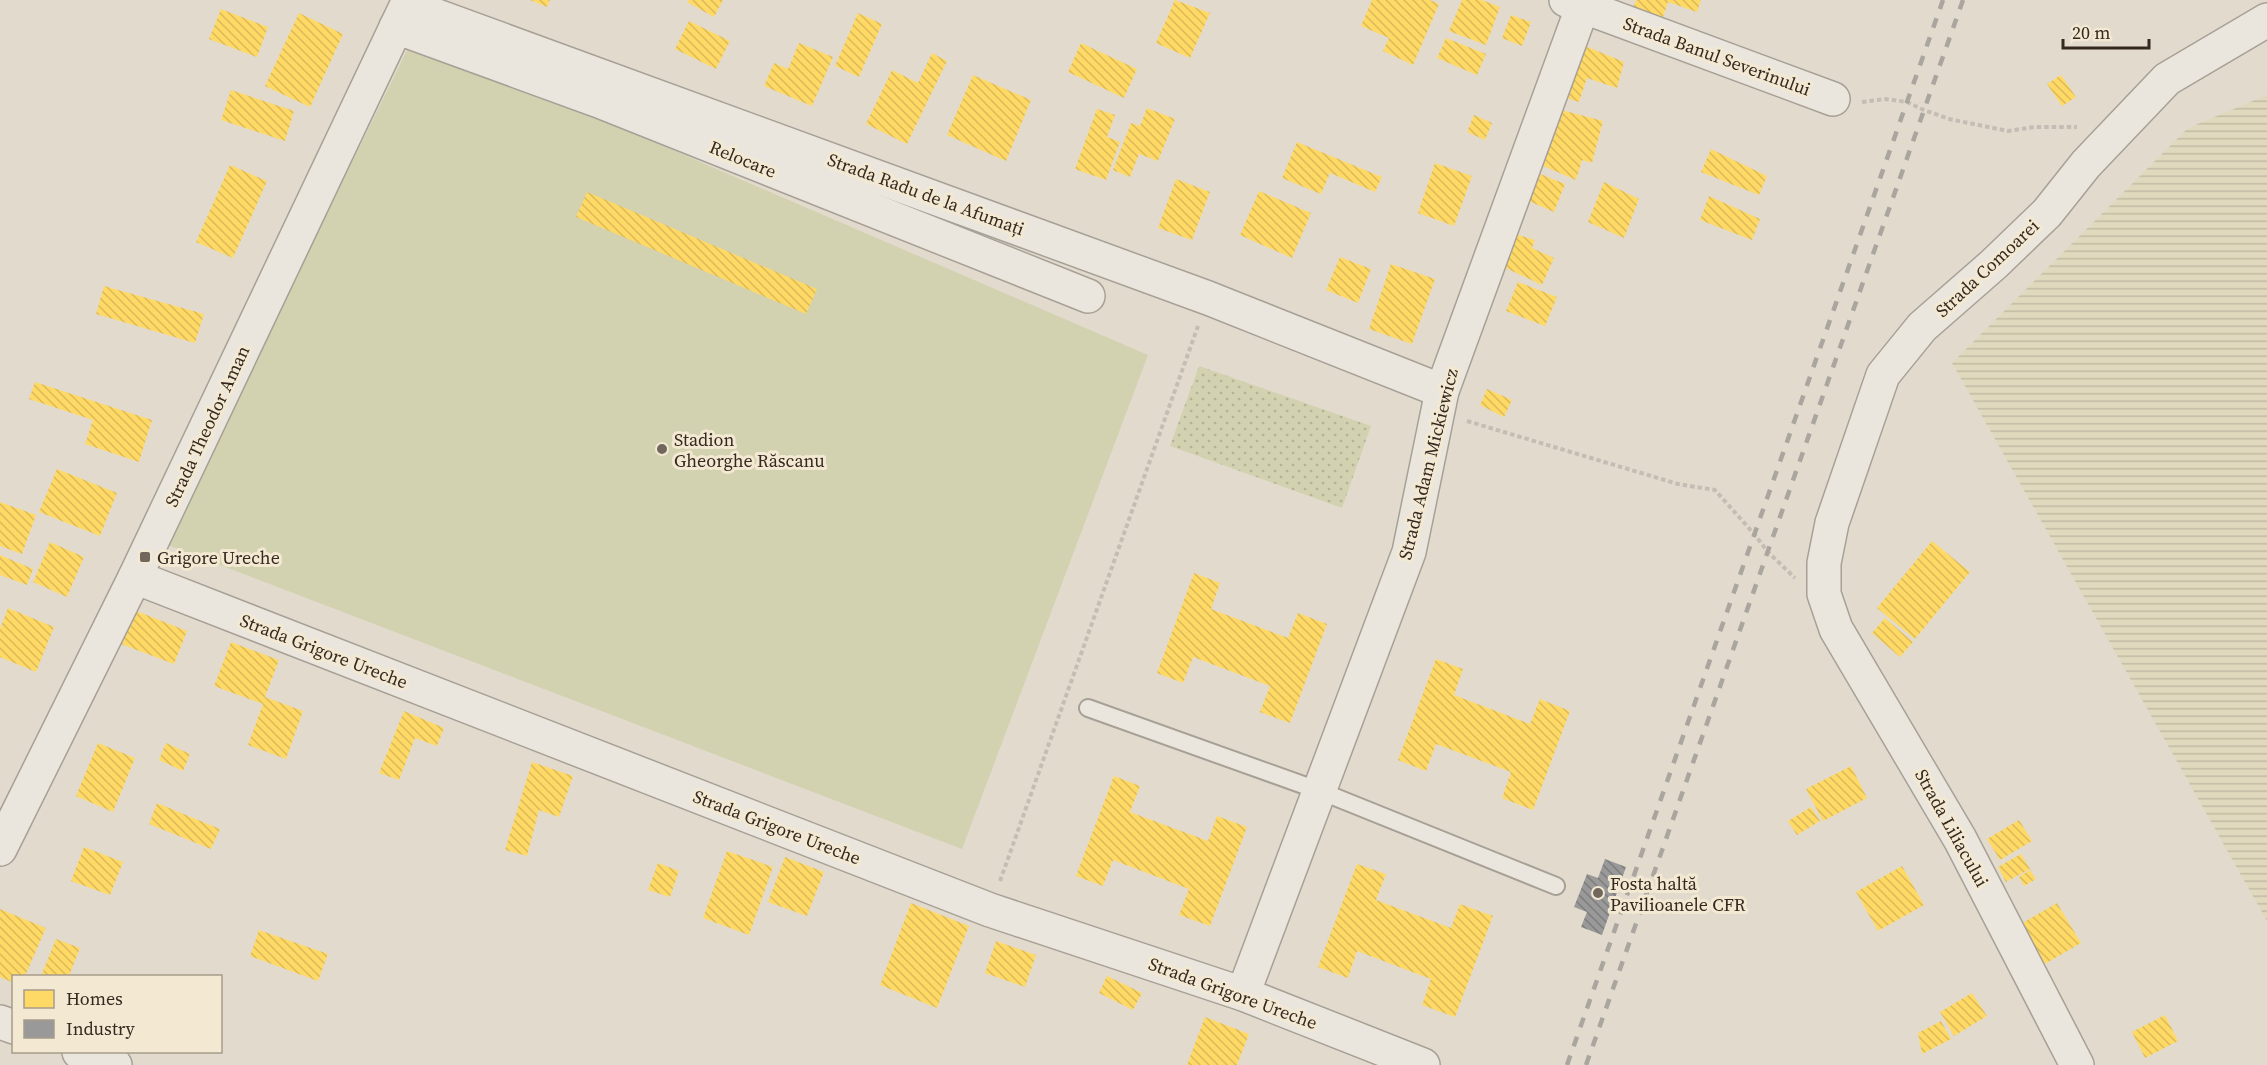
<svg xmlns="http://www.w3.org/2000/svg" width="2267" height="1065" viewBox="0 0 2267 1065" font-family="'Source Serif 4',serif">
<style>
.farmland{fill:url(#farmland-rules)}
.green{fill:#d2d1b0}
.park{fill:url(#park-dots)}
.homes{fill:url(#homes-back-hatch)}
.industry{fill:url(#industry-back-hatch)}
.lines{fill:none;stroke-linecap:round;stroke-linejoin:round}
.service-casing{stroke:#a7a096;stroke-width:20}
.minor-casing{stroke:#a7a096;stroke-width:36}
.path{stroke:#c3bdb4;stroke-width:4;stroke-dasharray:4.5 3;stroke-linecap:butt}
.service{stroke:#eae6dd;stroke-width:16}
.minor{stroke:#eae6dd;stroke-width:33}
.rail{stroke:#aaa59e;stroke-width:4.5;stroke-dasharray:10 10;stroke-linecap:butt}
.poi-dot{fill:#72675c;stroke:#f3e9d3;stroke-width:2}
.labels{text-anchor:middle;dominant-baseline:central;stroke-width:6;stroke-linejoin:round;paint-order:stroke}
.street-label{font-size:18px;fill:#35291f;stroke:#f3e9d3}
.poi-label{font-size:18px;fill:#35291f;stroke:#f3e9d3;text-anchor:start}
</style>
<defs>
<pattern id="farmland-rules" width="6" height="5" patternUnits="userSpaceOnUse" patternTransform="scale(1.5)"><rect width="6" height="5" fill="#e1d9be"/><path d="M0 2.5h6" fill="none" stroke="#c2baa3"/></pattern>
<pattern id="park-dots" width="8" height="8" patternUnits="userSpaceOnUse" patternTransform="scale(1.5)"><rect width="8" height="8" fill="#d2d1b0"/><path d="M2 2h.1M6 6h.1" fill="none" stroke="#b5b397" stroke-width="1.8" stroke-linecap="round"/></pattern>
<pattern id="homes-back-hatch" width="6" height="6" patternUnits="userSpaceOnUse" patternTransform="scale(1.5)"><rect width="6" height="6" fill="#ffd966"/><path d="M-1 5l2 2M0 0l6 6M5-1l2 2" fill="none" stroke="#dbba58"/></pattern>
<pattern id="industry-back-hatch" width="6" height="6" patternUnits="userSpaceOnUse" patternTransform="scale(1.5)"><rect width="6" height="6" fill="#999"/><path d="M-1 5l2 2M0 0l6 6M5-1l2 2" fill="none" stroke="#7e7d7c"/></pattern>
</defs>
<rect width="100%" height="100%" fill="#e2dbcd"/>
<!-- farmland -->
<polygon class="farmland" points="2267,95 2267,921 1952,363 2188,128"/>
<!-- green -->
<polygon class="green" points="413,38 1148,355 962,849 165,544"/>
<!-- park -->
<polygon class="park" points="1199,366 1371,426 1342,508 1170,446"/>
<!-- homes -->
<g class="homes">
<polygon points="530,0 550,0 547,7"/>
<polygon points="689,0 723,0 714,17 687,2"/>
<polygon points="1175,0 1210,13 1190,58 1156,43"/>
<polygon points="1372,0 1430,0 1439,4 1413,65 1383,51 1389,38 1361,26"/>
<polygon points="1462,0 1482,0 1500,7 1486,45 1449,31"/>
<polygon points="1636,0 1701,0 1697,12 1668,2 1662,20 1632,11"/>
<polygon points="221,9 268,27 257,57 209,39"/>
<polygon points="299,13 343,34 310,107 265,86"/>
<polygon points="858,13 882,24 859,77 835,66"/>
<polygon points="1511,15 1531,22 1522,46 1502,38"/>
<polygon points="689,21 730,41 716,69 675,49"/>
<polygon points="1446,38 1486,54 1477,75 1437,58"/>
<polygon points="1573,41 1624,62 1617,88 1587,78 1579,102 1554,94"/>
<polygon points="799,43 833,57 812,106 764,86 774,63 788,69"/>
<polygon points="1081,43 1137,69 1124,98 1068,72"/>
<polygon points="932,53 947,61 907,144 866,124 892,70 918,83"/>
<polygon points="973,75 1031,100 1006,161 947,135"/>
<polygon points="2061,75 2076,97 2062,106 2047,84"/>
<polygon points="231,90 294,111 285,141 221,120"/>
<polygon points="1147,108 1175,119 1158,161 1139,154 1130,177 1113,170 1131,123 1140,126"/>
<polygon points="1554,108 1603,121 1592,163 1582,160 1576,180 1541,165"/>
<polygon points="1097,109 1115,115 1107,137 1120,142 1106,180 1075,169"/>
<polygon points="1474,115 1492,123 1485,140 1467,132"/>
<polygon points="1297,142 1382,177 1375,192 1330,173 1321,194 1282,178"/>
<polygon points="1711,149 1767,176 1759,195 1701,172"/>
<polygon points="1435,163 1472,176 1454,226 1418,213"/>
<polygon points="230,165 267,181 233,258 196,242"/>
<polygon points="1528,169 1565,184 1554,212 1517,196"/>
<polygon points="1176,179 1210,192 1192,240 1158,228"/>
<polygon points="1604,182 1639,199 1624,238 1588,222"/>
<polygon points="1259,191 1311,213 1292,258 1240,235"/>
<polygon points="587,192 817,289 806,314 576,217"/>
<polygon points="1709,196 1760,219 1752,240 1700,220"/>
<polygon points="1508,232 1535,240 1532,248 1554,258 1542,285 1495,263"/>
<polygon points="1340,257 1371,269 1358,303 1326,290"/>
<polygon points="1391,264 1435,279 1412,344 1369,329"/>
<polygon points="1518,282 1557,297 1545,326 1506,311"/>
<polygon points="104,286 204,314 195,343 96,314"/>
<polygon points="35,382 152,420 139,462 85,444 93,420 29,399"/>
<polygon points="1487,389 1512,400 1504,417 1480,405"/>
<polygon points="57,469 117,493 100,536 39,512"/>
<polygon points="0,502 36,515 22,554 0,546"/>
<polygon points="1932,541 1970,572 1915,639 1877,608"/>
<polygon points="50,542 84,557 67,597 33,582"/>
<polygon points="0,555 33,569 27,585 0,575"/>
<polygon points="1194,573 1220,583 1211,609 1288,638 1298,613 1327,624 1290,723 1260,712 1270,686 1193,657 1183,683 1157,673"/>
<polygon points="8,608 54,627 36,672 0,657 0,629"/>
<polygon points="134,610 187,631 174,664 121,644"/>
<polygon points="1885,618 1913,642 1900,657 1872,633"/>
<polygon points="231,642 279,660 265,697 303,711 286,759 248,745 263,704 214,686"/>
<polygon points="1436,659 1463,669 1454,695 1530,724 1540,699 1570,711 1533,810 1502,798 1511,772 1436,744 1426,771 1398,760"/>
<polygon points="404,711 444,728 437,746 415,738 399,780 379,773"/>
<polygon points="98,743 135,758 113,812 76,796"/>
<polygon points="166,743 190,754 183,771 159,760"/>
<polygon points="532,762 573,776 559,817 539,810 527,856 505,850"/>
<polygon points="1851,766 1867,798 1823,821 1806,789"/>
<polygon points="1114,776 1140,786 1130,812 1208,841 1217,816 1247,827 1210,926 1179,915 1189,889 1113,860 1103,886 1076,876"/>
<polygon points="157,803 220,829 211,849 149,824"/>
<polygon points="1811,807 1820,821 1797,835 1788,821"/>
<polygon points="2019,820 2032,841 2000,860 1987,839"/>
<polygon points="84,847 123,862 110,895 71,881"/>
<polygon points="727,851 773,867 749,935 703,918"/>
<polygon points="2021,854 2030,869 2006,882 1998,867"/>
<polygon points="785,857 824,872 807,916 768,902"/>
<polygon points="658,863 679,871 670,897 648,890"/>
<polygon points="1357,864 1386,874 1376,900 1451,928 1460,904 1493,916 1455,1017 1422,1005 1431,979 1357,951 1348,978 1318,967"/>
<polygon points="1902,866 1924,905 1878,931 1856,892"/>
<polygon points="2030,870 2036,879 2024,886 2019,877"/>
<polygon points="911,903 969,926 937,1008 880,985"/>
<polygon points="2057,903 2081,943 2043,965 2019,925"/>
<polygon points="0,909 46,928 25,976 14,976 14,983 0,977"/>
<polygon points="259,930 328,954 318,981 250,956"/>
<polygon points="56,939 80,948 69,976 41,976"/>
<polygon points="996,941 1036,955 1025,987 985,973"/>
<polygon points="1107,976 1142,993 1133,1010 1099,993"/>
<polygon points="1972,993 1987,1016 1954,1036 1940,1012"/>
<polygon points="2165,1015 2178,1041 2145,1058 2132,1032"/>
<polygon points="1205,1017 1249,1034 1237,1065 1187,1065"/>
<polygon points="1941,1021 1951,1039 1922,1054 1918,1033"/>
</g>
<!-- industry -->
<polygon class="industry" points="1605,859 1626,867 1602,935 1581,927 1587,912 1574,907 1587,874 1598,878"/>
<g class="lines">
<!-- service casing -->
<g class="service-casing">
<polyline id="service" points="1088,708 1320,791 1556,886"/>
</g>
<!-- minor casing -->
<g class="minor-casing">
<g id="minor">
<polyline points="1566,0 1833,99"/>
<polyline points="407,5 1208,298 1442,391"/>
<polyline points="396,27 599,101 1088,296"/>
<polyline points="135,577 990,910 1243,994 1423,1065"/>
<polyline points="0,849 135,577 409,0"/>
<polyline points="1243,994 1409,552 1442,391 1585,0"/>
<polyline points="0,1022 14,1027"/>
<polyline points="79,1052 115,1065"/>
<polyline points="2077,1065 1960,839 1836,629 1824,594 1824,563 1832,523 1883,375 1922,327 1994,264 2047,213 2086,164 2167,79 2267,20"/>
</g>
</g>
<!-- path -->
<g class="path">
<polyline points="1862,102 1886,99 1907,102 1924,110 1949,119 2008,131 2034,127 2077,127"/>
<polyline points="1467,421 1678,484 1715,490 1755,535 1768,552 1795,578"/>
<polyline points="1000,881 1198,326"/>
</g>
<!-- service -->
<use href="#service" class="service"/>
<!-- minor -->
<use href="#minor" class="minor"/>
<!-- rail -->
<g class="rail">
<polyline points="1567,1065 1943,0"/>
<polyline points="1586,1065 1963,0"/>
</g>
</g>
<!-- markers -->
<g class="poi-dot">
<circle cx="662" cy="449" r="6"/>
<rect x="139" y="551" width="12" height="12" rx="3"/>
<circle cx="1598" cy="893" r="6"/>
</g>
<g class="labels">
<!-- street labels -->
<g class="street-label">
<text transform="translate(1717 56) rotate(20)">Strada Banul Severinului</text>
<text transform="translate(743 159) rotate(22)">Relocare</text>
<text transform="translate(926 194) rotate(20)">Strada Radu de la Afumați</text>
<text transform="translate(1987 268) rotate(-43)">Strada Comoarei</text>
<text transform="translate(207 426) rotate(-65)">Strada Theodor Aman</text>
<text transform="translate(1428 464) rotate(-76)">Strada Adam Mickiewicz</text>
<text transform="translate(324 651) rotate(21)">Strada Grigore Ureche</text>
<text transform="translate(777 827) rotate(21)">Strada Grigore Ureche</text>
<text transform="translate(1952 828) rotate(61)">Strada Liliacului</text>
<text transform="translate(1233 993) rotate(20)">Strada Grigore Ureche</text>
</g>
<!-- poi labels -->
<g class="poi-label">
<text x="674" y="439">Stadion<tspan x="674" dy="21">Gheorghe Răscanu</tspan></text>
<text x="157" y="557">Grigore Ureche</text>
<text x="1610" y="883">Fosta haltă<tspan x="1610" dy="21">Pavilioanele CFR</tspan></text>
</g>
</g>
<!-- legend -->
<rect x="12" y="975" width="210" height="78" fill="#f3e9d3" stroke="#a79c8b" stroke-width="1.5"/>
<rect x="24" y="990" width="30" height="18" fill="#ffd966" stroke="#a79c8b" stroke-width="1.5"/>
<text x="66" y="1005" font-size="18" fill="#35291f">Homes</text>
<rect x="24" y="1020" width="30" height="18" fill="#999999" stroke="#a79c8b" stroke-width="1.5"/>
<text x="66" y="1035" font-size="18" fill="#35291f">Industry</text>
<!-- scale -->
<path d="M2063 39v9h86v-9" fill="none" stroke="#35291f" stroke-width="3"/>
<text x="2072" y="39" font-size="18" fill="#35291f" stroke="#f3e9d3" stroke-width="4.5" paint-order="stroke">20 m</text>
</svg>
